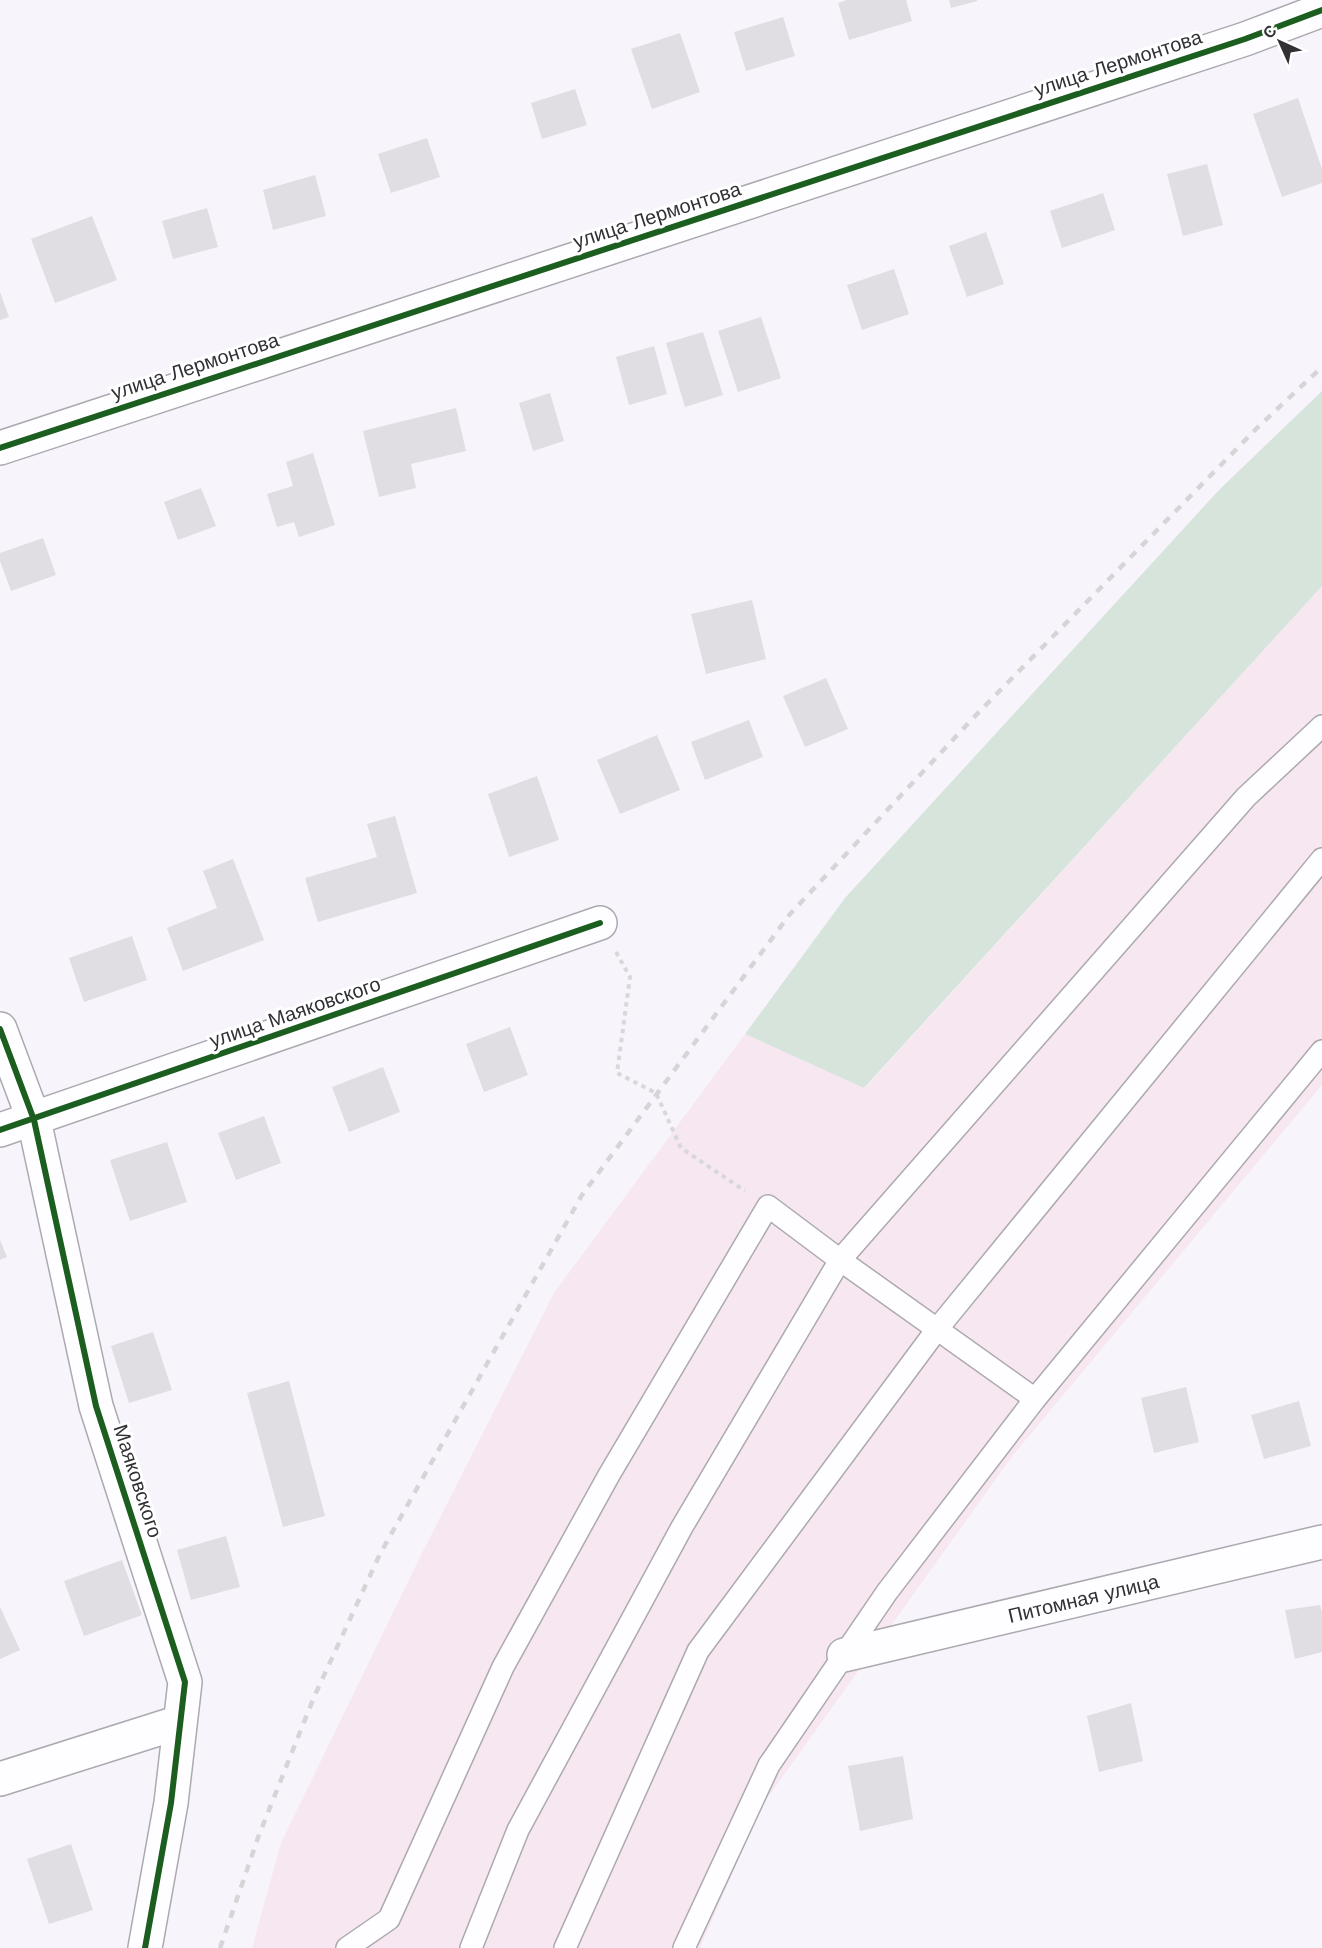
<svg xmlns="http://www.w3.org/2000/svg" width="1322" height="1948" viewBox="0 0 1322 1948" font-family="'Work Sans',sans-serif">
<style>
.industrial{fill:#f6e7f0}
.green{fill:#d6e4db}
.building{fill:#e0dde3}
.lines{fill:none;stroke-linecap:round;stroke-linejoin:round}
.lane-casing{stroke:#aca9af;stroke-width:24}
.street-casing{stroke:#aca9af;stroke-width:36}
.path{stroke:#d8d7d9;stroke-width:4;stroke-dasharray:4.5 4.5;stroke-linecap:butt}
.lane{stroke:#fefdff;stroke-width:21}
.street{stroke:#fefdff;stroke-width:33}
.rail{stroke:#d5d5d7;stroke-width:4.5;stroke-dasharray:8 8;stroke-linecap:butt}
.cycleway-casing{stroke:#fff;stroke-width:10}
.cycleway{stroke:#1b5e20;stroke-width:6}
.labels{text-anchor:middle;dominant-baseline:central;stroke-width:6;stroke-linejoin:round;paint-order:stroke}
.street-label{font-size:20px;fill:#323035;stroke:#fff}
</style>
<rect width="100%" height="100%" fill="#f8f4fc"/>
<!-- industrial -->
<polygon class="industrial" points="1322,586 1322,1085 1013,1455 761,1807 700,1948 252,1948 281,1843 421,1555 554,1293 745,1034 865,1088"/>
<!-- green -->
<polygon class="green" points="1322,391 1322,586 864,1088 745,1034 845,898 1219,490"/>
<!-- building -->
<g class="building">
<polygon points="847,0 906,0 912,21 849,40 838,3"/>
<polygon points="949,0 977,0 977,1 951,8"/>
<polygon points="783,17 795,56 746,71 734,32"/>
<polygon points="680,33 700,92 652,109 631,49"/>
<polygon points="575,89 587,125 542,139 531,103"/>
<polygon points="1298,98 1322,169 1322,183 1282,197 1253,114"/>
<polygon points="427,138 440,177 391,193 378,154"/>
<polygon points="1207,164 1223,225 1183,236 1167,174"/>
<polygon points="315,175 326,216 273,230 263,190"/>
<polygon points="1103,193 1115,230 1062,248 1050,211"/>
<polygon points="207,208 218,247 173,259 162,221"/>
<polygon points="92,216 117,280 55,303 31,239"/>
<polygon points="986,232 1004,284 967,297 949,246"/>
<polygon points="894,269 909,314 862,330 847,285"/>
<polygon points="0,292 9,317 0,320"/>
<polygon points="761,317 781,378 738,392 718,331"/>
<polygon points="703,332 723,395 685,407 666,343"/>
<polygon points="654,346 667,394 629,405 616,357"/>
<polygon points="550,393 564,441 533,451 519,403"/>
<polygon points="456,408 466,451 411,464 416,488 379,497 363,431"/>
<polygon points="313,453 335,525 299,537 294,522 277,527 267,494 293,486 286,462"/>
<polygon points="201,488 216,526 178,540 164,502"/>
<polygon points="43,538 56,575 11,591 0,561 0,553"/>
<polygon points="752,600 766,659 706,674 691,614"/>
<polygon points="826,678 848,729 805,747 783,696"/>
<polygon points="749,720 763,757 705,780 691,742"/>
<polygon points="657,735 680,790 620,814 597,760"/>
<polygon points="537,776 559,840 509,857 488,794"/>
<polygon points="395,816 417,893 318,922 305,878 377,857 367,824"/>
<polygon points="233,859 264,940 183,971 167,928 217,908 203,871"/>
<polygon points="132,936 147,980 84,1002 69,958"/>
<polygon points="510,1027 528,1075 484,1092 466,1044"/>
<polygon points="383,1067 400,1112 349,1132 332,1087"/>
<polygon points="264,1116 281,1163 236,1180 218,1133"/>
<polygon points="167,1142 187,1202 130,1221 110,1160"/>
<polygon points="0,1240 7,1257 0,1260"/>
<polygon points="153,1332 172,1390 129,1403 111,1346"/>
<polygon points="289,1381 325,1516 283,1527 247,1393"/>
<polygon points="1186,1387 1199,1442 1154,1453 1141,1398"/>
<polygon points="1299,1401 1311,1446 1264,1459 1251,1415"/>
<polygon points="226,1536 240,1587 191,1600 177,1550"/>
<polygon points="122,1560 142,1615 84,1636 64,1581"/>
<polygon points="1320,1605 1322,1612 1322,1652 1295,1659 1285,1610"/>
<polygon points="0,1607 20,1650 0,1659"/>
<polygon points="1131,1703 1143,1761 1099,1772 1087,1716"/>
<polygon points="903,1756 913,1819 860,1831 848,1766"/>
<polygon points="71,1844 93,1910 49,1924 27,1859"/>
</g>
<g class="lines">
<!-- lane casing -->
<g class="lane-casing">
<g id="lane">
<polyline points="347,1948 389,1919 503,1667 609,1475 768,1206 840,1260 1035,1399"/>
<polyline points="471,1948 518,1830 682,1527 840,1260 1246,797 1322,726"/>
<polyline points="565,1948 698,1651 938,1328 1322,859"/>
<polyline points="684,1948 769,1765 887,1592 1035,1399 1322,1051"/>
</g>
</g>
<!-- street casing -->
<g class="street-casing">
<g id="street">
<polyline points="0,448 1245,39 1322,10"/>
<polyline points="0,1029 34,1120 96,1406 185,1682 171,1803 145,1948"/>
<polyline points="0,1130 600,923"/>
<path id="s1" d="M844 1655 1322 1542"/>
<polyline points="0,1779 180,1722"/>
</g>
</g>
<!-- path -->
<polyline class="path" points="616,952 630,977 617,1073 656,1093 681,1148 745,1191"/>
<!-- lane -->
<use href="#lane" class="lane"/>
<!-- street -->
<use href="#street" class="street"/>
<!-- rail -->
<polyline class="rail" points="220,1948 259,1835 314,1697 380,1554 582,1195 790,914 977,714 1259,426 1322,367"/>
<!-- cycleway casing -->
<g class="cycleway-casing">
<g id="cycleway">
<polyline points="0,448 1245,39 1322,10"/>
<polyline points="0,1029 34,1120 96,1406 185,1682 171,1803 145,1948"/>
<polyline points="0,1130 600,923"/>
</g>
</g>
<!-- cycleway -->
<use href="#cycleway" class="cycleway"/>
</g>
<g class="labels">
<!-- street labels -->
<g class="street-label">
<text transform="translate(1118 63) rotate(-18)">улица Лермонтова</text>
<text transform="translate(657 215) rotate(-18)">улица Лермонтова</text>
<text transform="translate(195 366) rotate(-18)">улица Лермонтова</text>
<text transform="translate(295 1012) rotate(-19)">улица Маяковского</text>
<text transform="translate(138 1481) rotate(72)">Маяковского</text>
<text stroke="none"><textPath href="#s1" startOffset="246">Питомная улица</textPath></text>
</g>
</g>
<!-- north arrow -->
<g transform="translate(1280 42) rotate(315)" stroke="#ffffff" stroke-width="4.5" paint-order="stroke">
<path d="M0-4.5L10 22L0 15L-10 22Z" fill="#323035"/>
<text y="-9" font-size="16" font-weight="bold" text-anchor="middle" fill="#323035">С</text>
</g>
</svg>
